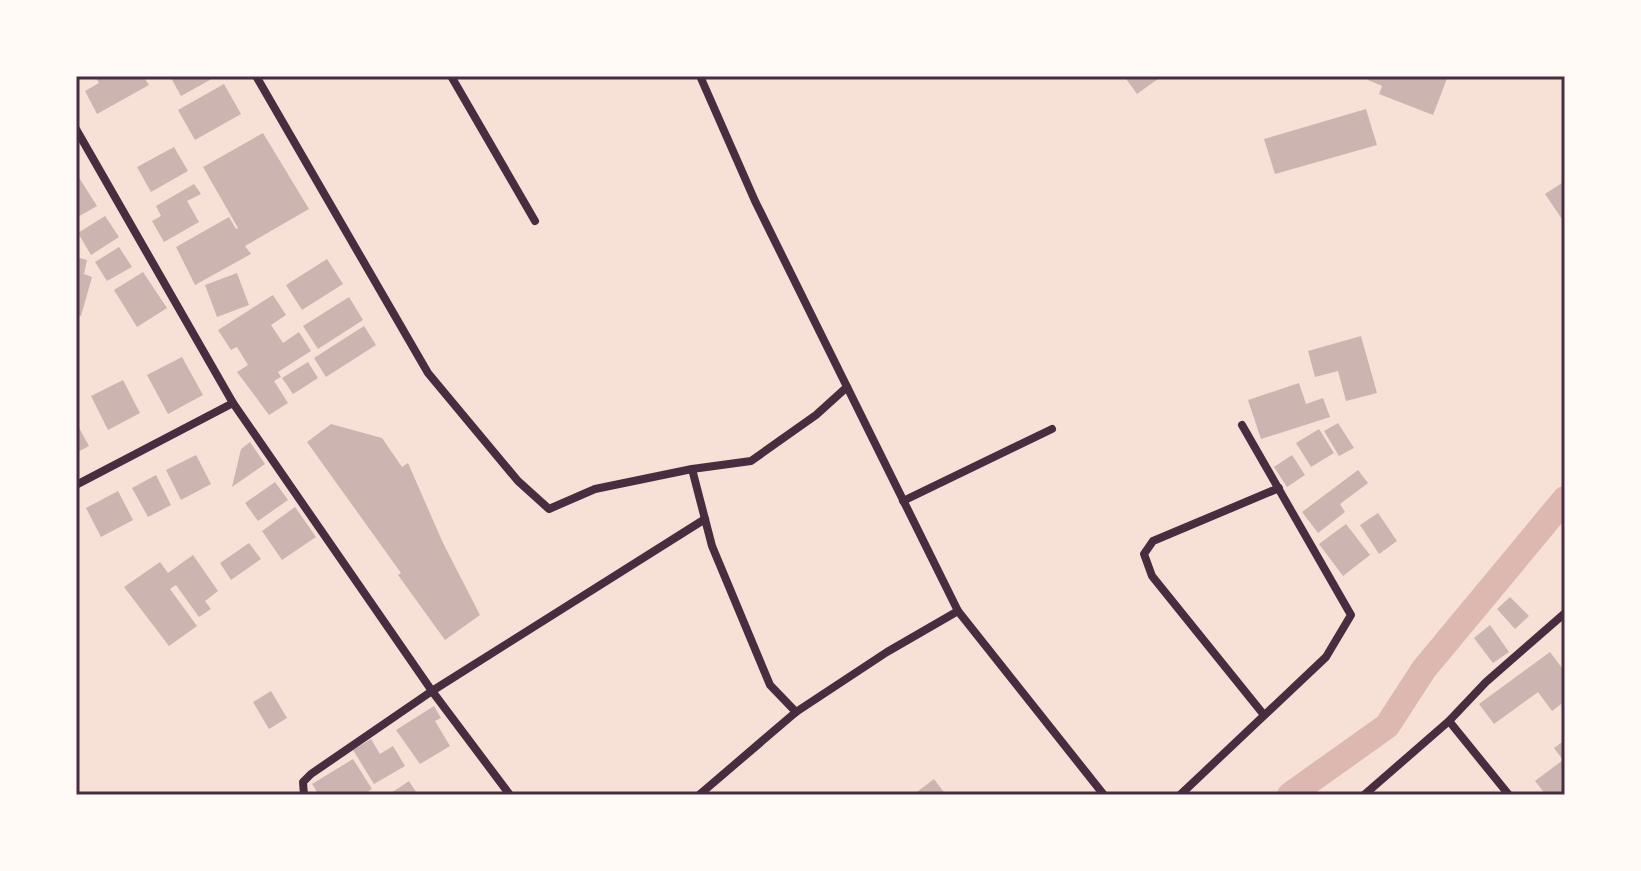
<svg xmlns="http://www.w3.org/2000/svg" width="1641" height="871" viewBox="0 0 1641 871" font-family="'DM Sans',sans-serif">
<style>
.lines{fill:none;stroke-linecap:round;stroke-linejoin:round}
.canal{stroke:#dcb8b0;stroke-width:26}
.building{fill:#ccb4b1}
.minor{stroke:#4a2c40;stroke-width:8}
.neatline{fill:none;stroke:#4a2c40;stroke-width:3}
</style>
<rect width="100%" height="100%" fill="#f7e1d7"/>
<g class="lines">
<!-- canal -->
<polyline class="canal" points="1290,795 1387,726 1424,669 1565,499"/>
</g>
<!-- building -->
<g class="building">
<polygon points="100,76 143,76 149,85 97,114 85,91 99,83 96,78"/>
<polygon points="170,76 217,76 181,96"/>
<polygon points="1124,76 1162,76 1137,94"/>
<polygon points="1369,76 1448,76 1433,115 1379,94 1382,86 1368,80"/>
<polygon points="224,84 241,114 195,140 178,110"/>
<polygon points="1366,109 1377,145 1275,174 1264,139"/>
<polygon points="263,133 309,209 245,246 251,254 195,285 176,247 229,217 236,229 238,228 203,167"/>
<polygon points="174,147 188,171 151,192 137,167"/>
<polygon points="76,173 97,206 76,218"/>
<polygon points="1565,181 1565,218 1562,219 1545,194"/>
<polygon points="194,184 201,194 187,201 199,222 164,242 152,221 161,216 156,206"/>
<polygon points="105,216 119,237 91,255 78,233"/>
<polygon points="119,247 132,267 107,281 95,262"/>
<polygon points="76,257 87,260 84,274 92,277 81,316 76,315"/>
<polygon points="327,259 343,284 302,310 286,285"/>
<polygon points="143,272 167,308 137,327 114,290"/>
<polygon points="237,273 249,305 217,317 205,285"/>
<polygon points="273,295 286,315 271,325 283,343 299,332 311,351 278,372 281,377 274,381 288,403 269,415 237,372 248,365 237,347 231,350 218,330"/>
<polygon points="349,297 363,320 318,349 303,326"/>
<polygon points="364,326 376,345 326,377 314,358"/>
<polygon points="1361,336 1377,393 1346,401 1338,371 1315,377 1308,351"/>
<polygon points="182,357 203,395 168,414 147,375"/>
<polygon points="308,362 318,378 293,394 282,378"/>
<polygon points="123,380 140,413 108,430 91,396"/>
<polygon points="1299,383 1306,404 1323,398 1330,417 1261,439 1248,400"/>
<polygon points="76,422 89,446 76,453"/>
<polygon points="1338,423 1354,448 1339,456 1324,431"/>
<polygon points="331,424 382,438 402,467 408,463 443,543 480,615 445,640 398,575 401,573 307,442"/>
<polygon points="1319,429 1334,453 1311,467 1296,443"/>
<polygon points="250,442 265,464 232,487 241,449"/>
<polygon points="196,455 211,484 181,500 166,470"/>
<polygon points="1292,455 1305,475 1287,487 1274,467"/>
<polygon points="1358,470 1368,483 1340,504 1345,512 1318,533 1302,512"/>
<polygon points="156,475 171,505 148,517 132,488"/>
<polygon points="275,482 288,500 258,521 245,503"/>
<polygon points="118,491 133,520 101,537 86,508"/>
<polygon points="295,507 316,537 282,560 262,531"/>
<polygon points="1378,513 1397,541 1379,554 1360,525"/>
<polygon points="1346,524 1370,555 1343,576 1319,544"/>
<polygon points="249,543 261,559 231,580 220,563"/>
<polygon points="193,555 218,591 205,601 211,609 199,617 176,585 170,589 197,626 169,646 124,587 160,562 168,573"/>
<polygon points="1510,597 1529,616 1515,629 1497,609"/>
<polygon points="1490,625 1509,652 1493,663 1474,638"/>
<polygon points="1550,652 1565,672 1565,701 1552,711 1538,692 1494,724 1479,704"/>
<polygon points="271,691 287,718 269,729 253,702"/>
<polygon points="434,706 441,718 435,721 450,746 420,764 396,730"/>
<polygon points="371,739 380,754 393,746 405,766 374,784 353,750"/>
<polygon points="1565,740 1565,795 1546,795 1535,781 1563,760 1554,748"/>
<polygon points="353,759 372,789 362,795 319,795 312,784"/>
<polygon points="934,779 946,795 913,795"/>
<polygon points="409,781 418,795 388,795"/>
</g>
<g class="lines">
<!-- minor -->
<g class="minor">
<polyline points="256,76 428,373 518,481 549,509 595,489 692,469 751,461 816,415 847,387"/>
<polyline points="451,76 535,221"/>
<polyline points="700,76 755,201 958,611 1104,795"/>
<polyline points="76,129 233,403 432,691 510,795"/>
<polyline points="692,469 712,546 770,685 796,712"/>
<polyline points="76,485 233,403"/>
<polyline points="903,501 1052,429"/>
<polyline points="1264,715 1152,576 1144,554 1153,541 1279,488"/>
<polyline points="1449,721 1509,795"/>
<polyline points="304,795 303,782 311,774 432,691 705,519"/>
<polyline points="699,795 796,712 887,652 958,611"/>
<polyline points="1180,795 1326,657 1351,615 1242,425"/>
<polyline points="1364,795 1449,721 1486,682 1565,613"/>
</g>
</g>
<!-- border -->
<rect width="1641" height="871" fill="none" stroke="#fffaf5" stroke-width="156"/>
<rect x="78" y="78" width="1485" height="715" class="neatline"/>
</svg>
